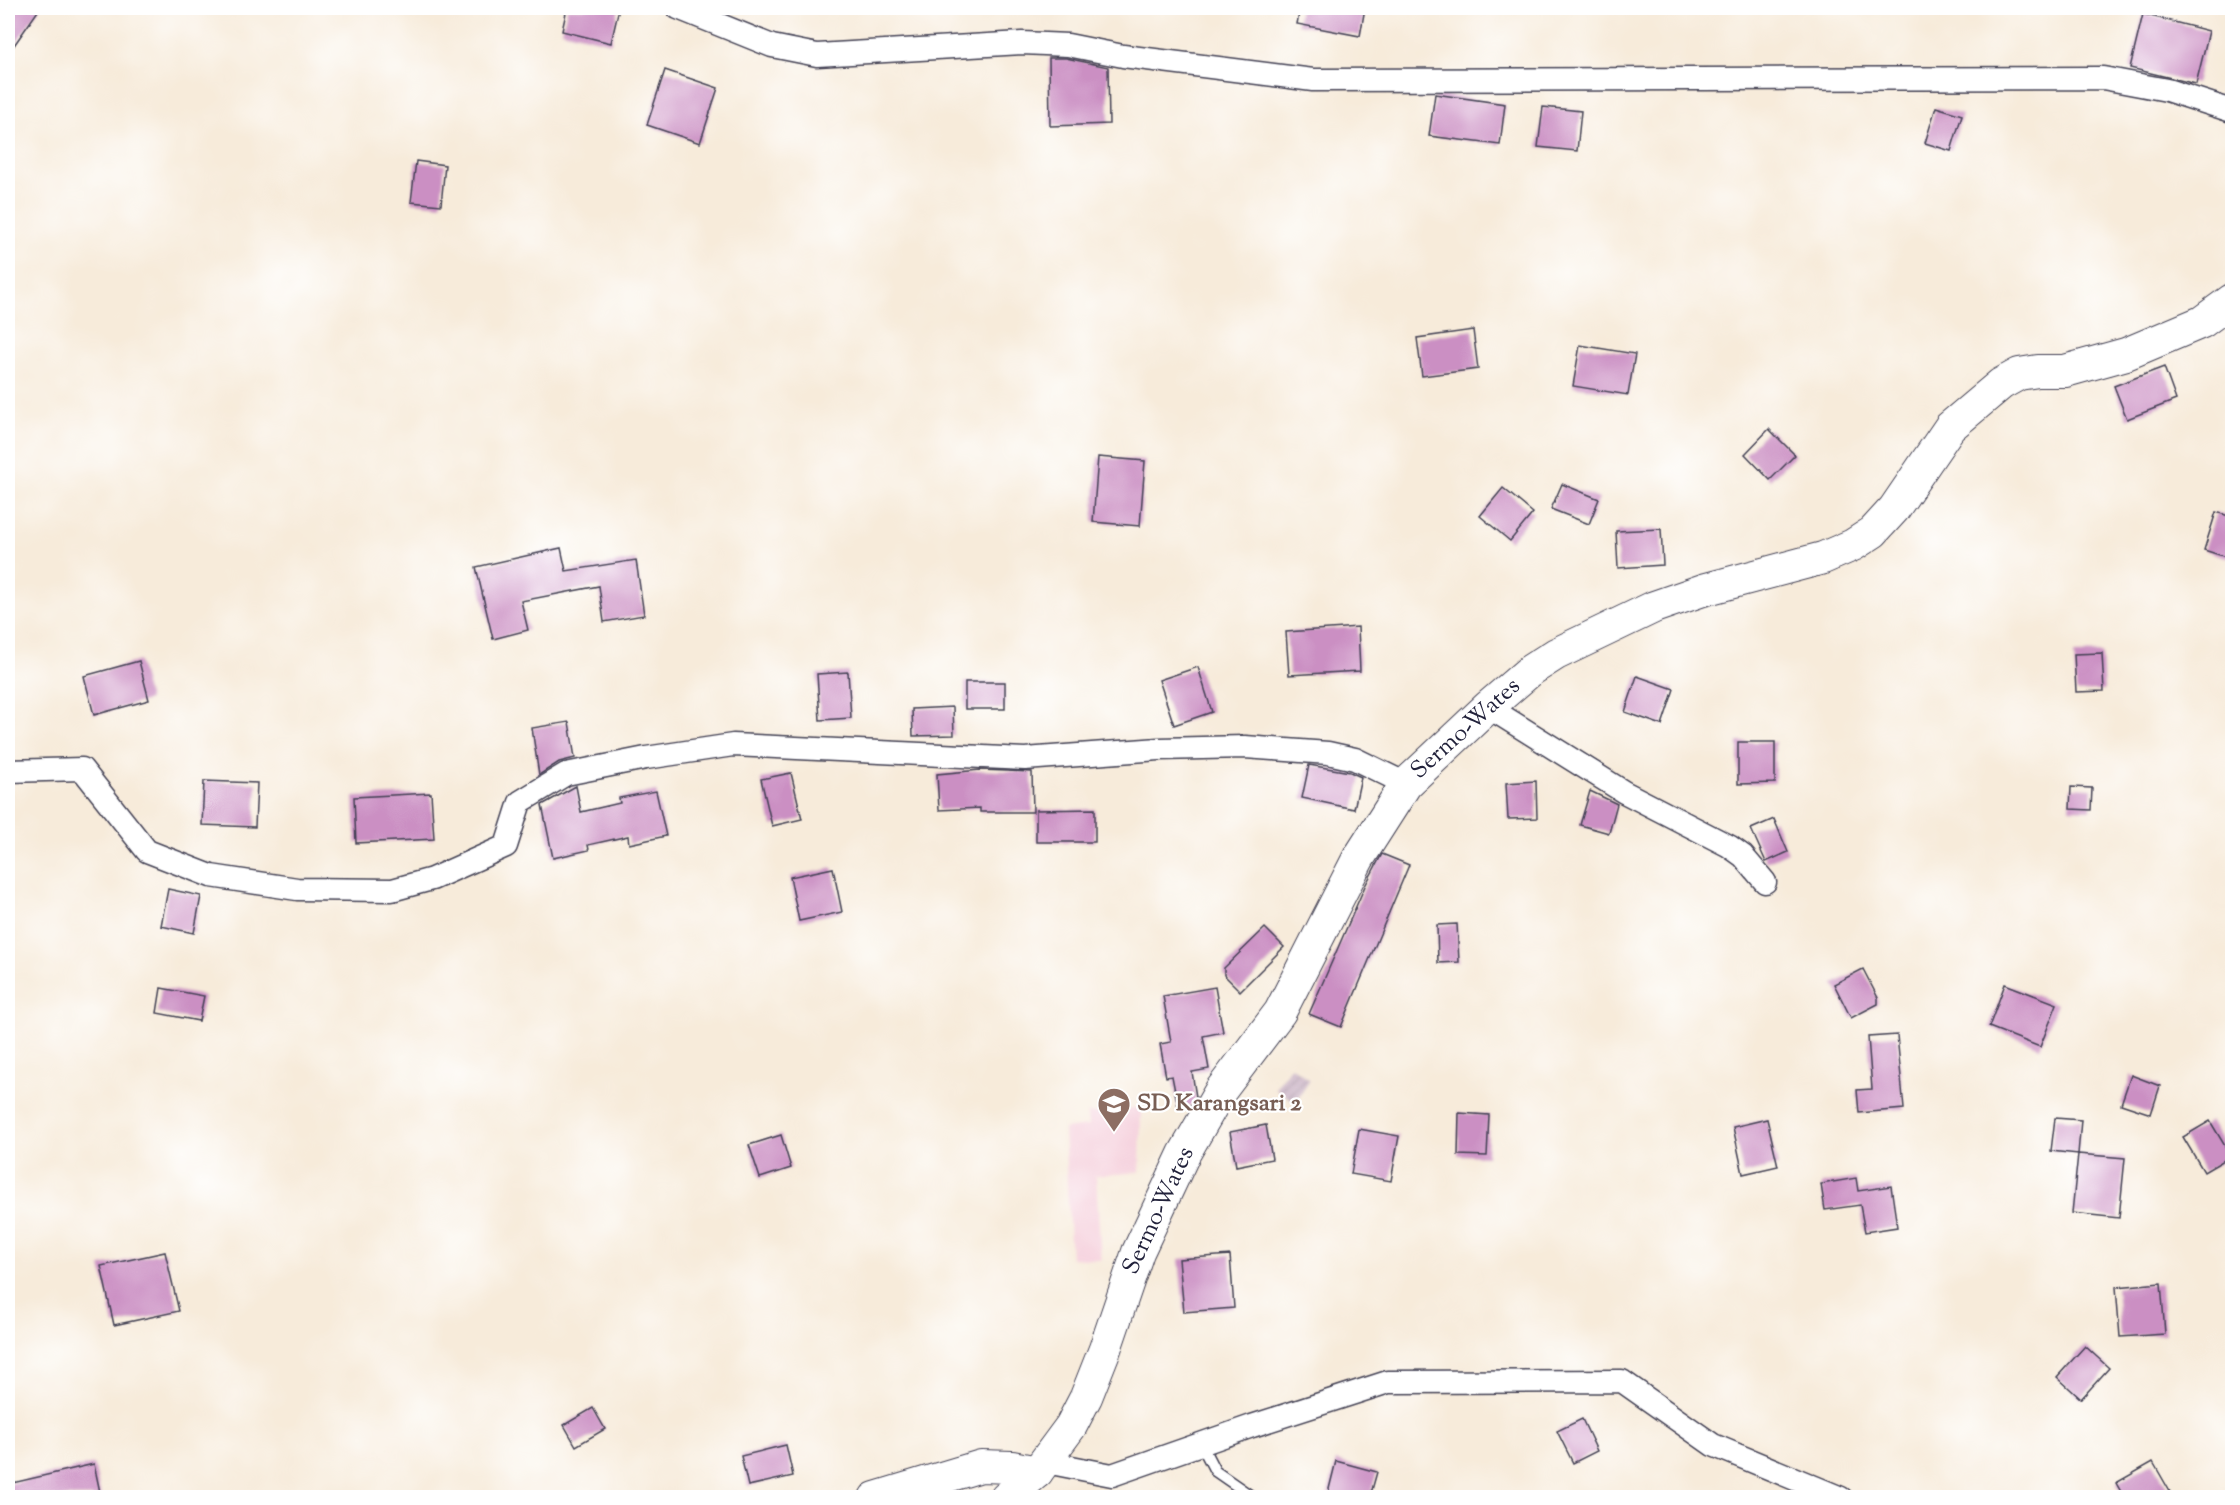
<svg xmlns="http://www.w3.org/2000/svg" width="2240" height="1505" viewBox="0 0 2240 1505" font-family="'Sorts Mill Goudy',serif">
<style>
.built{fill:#f5cfdb}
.industrial{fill:url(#industrial-furrows)}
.building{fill:#cb8fc3}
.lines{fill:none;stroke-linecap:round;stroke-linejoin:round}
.lane-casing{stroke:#424053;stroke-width:13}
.street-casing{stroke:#424053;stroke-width:25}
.secondary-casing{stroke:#424053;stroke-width:34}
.lane{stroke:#fff;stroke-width:10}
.street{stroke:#fff;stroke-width:22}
.secondary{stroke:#fff;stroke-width:32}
.labels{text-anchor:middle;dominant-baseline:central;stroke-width:4.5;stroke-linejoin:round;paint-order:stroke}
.street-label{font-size:24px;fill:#22223b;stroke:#fff}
.education-label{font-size:24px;font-weight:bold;fill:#785e54;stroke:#fff;text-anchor:start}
</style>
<defs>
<pattern id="industrial-furrows" width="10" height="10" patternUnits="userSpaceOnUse" patternTransform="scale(1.5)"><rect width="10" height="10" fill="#d1bdcc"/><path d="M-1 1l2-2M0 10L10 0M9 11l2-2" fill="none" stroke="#b3a2b0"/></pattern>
</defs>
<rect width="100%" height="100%" fill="#fff"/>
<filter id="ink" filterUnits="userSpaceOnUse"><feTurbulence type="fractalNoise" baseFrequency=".0167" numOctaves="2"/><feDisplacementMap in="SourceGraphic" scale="12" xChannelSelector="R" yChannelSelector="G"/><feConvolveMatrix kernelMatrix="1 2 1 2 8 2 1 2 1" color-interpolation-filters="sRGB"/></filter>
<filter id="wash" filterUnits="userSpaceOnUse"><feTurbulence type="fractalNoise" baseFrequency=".008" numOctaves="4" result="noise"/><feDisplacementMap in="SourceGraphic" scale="24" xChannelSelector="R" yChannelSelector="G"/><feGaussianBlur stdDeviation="1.35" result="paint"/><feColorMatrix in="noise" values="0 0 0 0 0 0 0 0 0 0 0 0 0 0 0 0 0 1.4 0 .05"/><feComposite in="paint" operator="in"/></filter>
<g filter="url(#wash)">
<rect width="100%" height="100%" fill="#f7ebda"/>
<!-- built -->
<polygon class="built" points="1141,1107 1140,1172 1093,1176 1096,1177 1101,1260 1071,1258 1064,1129 1088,1126 1087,1114"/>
<!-- industrial -->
<polygon class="industrial" points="1291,1066 1310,1080 1295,1102 1275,1088"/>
<g id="blocks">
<!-- building -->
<g class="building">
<polygon points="8,8 40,8 8,54"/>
<polygon points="567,8 619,8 611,43 562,31"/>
<polygon points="1300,8 1365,8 1360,36 1297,24"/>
<polygon points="2143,14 2209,31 2196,84 2130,68"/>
<polygon points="1049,58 1066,58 1108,67 1109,124 1050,126"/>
<polygon points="665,70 718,88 700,143 647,125"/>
<polygon points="1435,94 1505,104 1500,145 1429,136"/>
<polygon points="1543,107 1581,111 1577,151 1538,147"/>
<polygon points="1936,107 1962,115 1951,151 1925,143"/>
<polygon points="416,161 445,165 441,205 411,202"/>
<polygon points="1473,330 1478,369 1422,376 1417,338"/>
<polygon points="1580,345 1635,354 1628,395 1573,386"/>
<polygon points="2164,367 2176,400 2127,419 2114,386"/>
<polygon points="1769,429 1795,455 1770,480 1745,454"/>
<polygon points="1098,457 1145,461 1140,526 1093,522"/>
<polygon points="1562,484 1599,499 1589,524 1551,509"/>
<polygon points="1503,488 1533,513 1510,541 1480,516"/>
<polygon points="2216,512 2232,517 2232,559 2204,550"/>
<polygon points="1661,529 1663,565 1618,568 1616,531"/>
<polygon points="561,548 566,571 636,560 644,615 604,622 599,586 521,601 528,630 493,639 476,567"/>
<polygon points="1358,627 1360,671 1289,675 1286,632"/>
<polygon points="2102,653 2104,691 2076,692 2074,654"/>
<polygon points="139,661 149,700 94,715 84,676"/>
<polygon points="1198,667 1212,712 1174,725 1159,680"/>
<polygon points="848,672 851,718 820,720 817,674"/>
<polygon points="1637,676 1674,689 1662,725 1625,712"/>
<rect x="965" y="682" width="40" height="27"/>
<polygon points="953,707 954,735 913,736 912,709"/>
<polygon points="569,722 575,758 559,762 539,775 532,728"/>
<polygon points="1738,742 1775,742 1775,783 1738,784"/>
<polygon points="1309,765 1350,772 1361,777 1354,809 1302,798"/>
<polygon points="980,770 1032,772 1033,812 980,812 980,808 939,810 937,774"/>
<polygon points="791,773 802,819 772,826 761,779"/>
<polygon points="204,781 257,783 255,827 202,825"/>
<polygon points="1536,781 1537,818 1508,819 1506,783"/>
<polygon points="576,786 581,812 620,803 619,798 656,791 666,836 629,844 628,836 588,845 589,850 553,858 542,805"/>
<polygon points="2071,787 2092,788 2091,810 2070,809"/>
<polygon points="1590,791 1617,804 1609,833 1580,825"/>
<polygon points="431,793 434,839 356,843 354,797"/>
<polygon points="1095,809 1095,842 1036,842 1036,810"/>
<polygon points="1774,819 1788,852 1766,862 1751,829"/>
<polygon points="1382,854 1409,865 1341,1027 1309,1014 1365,886"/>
<polygon points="833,868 842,912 799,921 790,877"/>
<polygon points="168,889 201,896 194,933 161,926"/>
<polygon points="1457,924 1459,962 1438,963 1437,925"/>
<polygon points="1265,928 1284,947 1240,991 1224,975 1224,968"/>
<polygon points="1863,969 1878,998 1878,1004 1851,1018 1834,984"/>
<polygon points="2005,984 2057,1004 2040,1047 1989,1027"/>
<polygon points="1215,987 1223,1032 1203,1036 1209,1069 1192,1072 1196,1097 1192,1105 1178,1107 1172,1076 1166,1077 1160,1044 1171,1042 1163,996"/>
<polygon points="161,988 204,996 199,1021 157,1013"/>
<polygon points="1897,1035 1904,1109 1859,1113 1857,1090 1872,1089 1868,1037"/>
<polygon points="2131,1075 2160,1086 2151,1114 2121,1104"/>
<polygon points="1459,1113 1489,1115 1487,1156 1458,1155"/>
<polygon points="2055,1118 2081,1120 2078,1154 2051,1151"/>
<polygon points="1767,1119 1778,1166 1743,1174 1733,1127"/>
<polygon points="2210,1121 2231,1156 2204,1172 2183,1137"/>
<polygon points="1266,1125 1272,1159 1236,1166 1230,1132"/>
<polygon points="1359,1129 1399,1136 1391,1181 1351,1174"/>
<polygon points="781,1135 791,1168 760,1178 749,1145"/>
<polygon points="2078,1154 2125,1158 2119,1218 2072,1213"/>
<polygon points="1856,1178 1858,1191 1891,1186 1897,1227 1865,1232 1860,1205 1825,1210 1821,1184"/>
<polygon points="165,1252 179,1311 114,1325 101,1266"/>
<polygon points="1230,1255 1234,1308 1184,1312 1179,1259"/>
<polygon points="2161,1283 2165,1334 2120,1337 2116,1287"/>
<polygon points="2085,1346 2109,1368 2081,1399 2057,1377"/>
<polygon points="593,1408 605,1429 576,1446 564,1425"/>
<polygon points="1582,1419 1597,1451 1573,1463 1557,1431"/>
<polygon points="786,1445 793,1476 748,1486 741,1456"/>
<polygon points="1336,1461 1377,1472 1370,1497 1327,1497"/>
<polygon points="2153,1462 2173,1497 2124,1497 2116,1483"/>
<polygon points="94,1464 101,1497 8,1497 8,1484"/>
</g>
</g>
</g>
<g filter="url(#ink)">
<use href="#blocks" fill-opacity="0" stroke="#424053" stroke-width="1.5"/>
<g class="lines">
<!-- lane casing -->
<g class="lane-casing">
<polyline id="lane" points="1201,1444 1215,1471 1254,1498"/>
</g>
<!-- street casing -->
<g class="street-casing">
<g id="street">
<polyline points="678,8 772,46 817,55 1022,43 1068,45 1123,56 1313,80 2103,78 2167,90 2232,111"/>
<polyline points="1488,707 1624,792 1729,846 1743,856 1765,882"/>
<polyline points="8,771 82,769 147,851 211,876 297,889 392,890 432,879 506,846 520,802 566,774 646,758 733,745 1025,759 1159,749 1245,747 1328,753 1355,759 1406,784"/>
<polyline points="1046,1462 1112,1475 1252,1426 1388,1382 1622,1381 1713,1445 1841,1498"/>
</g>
</g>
<!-- secondary casing -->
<g class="secondary-casing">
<g id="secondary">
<polyline points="875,1498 981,1466 1012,1467 1037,1472"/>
<polyline points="1006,1498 1037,1472 1071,1426 1086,1397 1105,1349 1138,1252 1184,1154 1221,1090 1280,1012 1358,859 1406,784 1488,707 1531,670 1556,654 1654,607 1703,590 1823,558 1853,545 1873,532 1894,509 1950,427 2001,384 2019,374 2038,371 2065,371 2126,354 2202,322 2232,300"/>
</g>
</g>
<!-- lane -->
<use href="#lane" class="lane"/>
<!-- street -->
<use href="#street" class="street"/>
<!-- secondary -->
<use href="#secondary" class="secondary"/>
</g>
</g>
<!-- icons -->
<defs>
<g id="school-pin" transform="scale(1.725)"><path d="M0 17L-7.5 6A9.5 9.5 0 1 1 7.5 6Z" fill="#8d6e63" stroke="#fff"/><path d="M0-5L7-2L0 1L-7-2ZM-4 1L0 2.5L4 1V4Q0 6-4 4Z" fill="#fff"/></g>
</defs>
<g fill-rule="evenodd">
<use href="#school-pin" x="1114" y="1104"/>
</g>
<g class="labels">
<!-- street labels -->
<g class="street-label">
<text transform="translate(1466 729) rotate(-42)">Sermo-Wates</text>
<text transform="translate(1159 1211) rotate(-65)">Sermo-Wates</text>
</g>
<!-- education labels -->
<g class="education-label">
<text x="1137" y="1104">SD Karangsari 2</text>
</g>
</g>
<!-- margin -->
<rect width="2240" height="1505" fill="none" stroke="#fff" stroke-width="30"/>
</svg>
